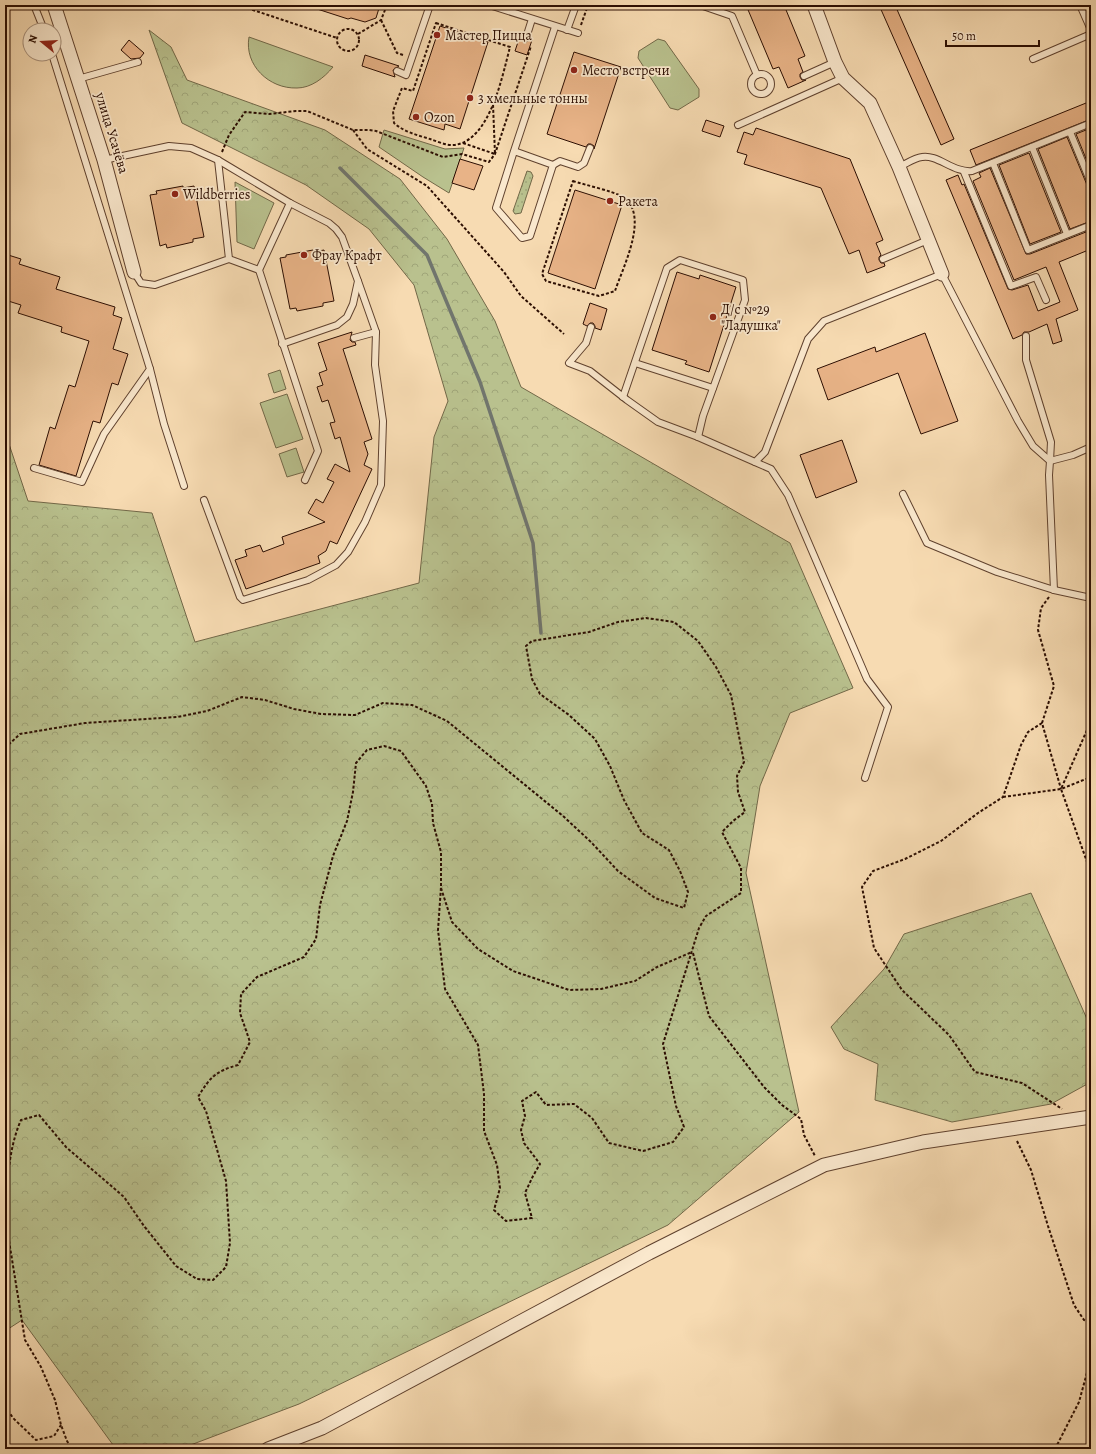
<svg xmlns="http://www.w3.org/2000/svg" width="1096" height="1454" viewBox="0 0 1096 1454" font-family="Alegreya,serif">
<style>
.grass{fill:url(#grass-dots);stroke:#726848}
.forest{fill:url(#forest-crowns);stroke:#726848}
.park{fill:#b9c18e;stroke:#726848}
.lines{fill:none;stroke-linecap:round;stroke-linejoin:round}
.stream{stroke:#71756d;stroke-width:3.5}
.building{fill:#e8b387;stroke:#2c0e02}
.service-casing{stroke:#5f412e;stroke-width:8}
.minor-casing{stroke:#5f412e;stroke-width:15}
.path{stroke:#2c0e02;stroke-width:2;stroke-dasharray:3 2;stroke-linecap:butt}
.service{stroke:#fae8cd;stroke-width:6}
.minor{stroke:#fae8cd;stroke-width:13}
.poi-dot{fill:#8f2418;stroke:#fae8cd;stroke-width:1.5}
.labels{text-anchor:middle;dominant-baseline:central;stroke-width:3.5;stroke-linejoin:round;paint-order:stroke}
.poi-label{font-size:14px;fill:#2c0e02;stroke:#fae8cd;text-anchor:start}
.street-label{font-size:14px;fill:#2c0e02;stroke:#fae8cd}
</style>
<defs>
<pattern id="grass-dots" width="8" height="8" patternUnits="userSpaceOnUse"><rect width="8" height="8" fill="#b9c18e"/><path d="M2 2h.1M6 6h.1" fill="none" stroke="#9fa579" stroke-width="1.8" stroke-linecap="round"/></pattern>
<pattern id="forest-crowns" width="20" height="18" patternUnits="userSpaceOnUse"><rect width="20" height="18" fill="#b9c18e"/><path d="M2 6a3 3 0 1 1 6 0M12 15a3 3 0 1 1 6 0" fill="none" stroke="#9fa579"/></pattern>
</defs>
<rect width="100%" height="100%" fill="#f7dbb2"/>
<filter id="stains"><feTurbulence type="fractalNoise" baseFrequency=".005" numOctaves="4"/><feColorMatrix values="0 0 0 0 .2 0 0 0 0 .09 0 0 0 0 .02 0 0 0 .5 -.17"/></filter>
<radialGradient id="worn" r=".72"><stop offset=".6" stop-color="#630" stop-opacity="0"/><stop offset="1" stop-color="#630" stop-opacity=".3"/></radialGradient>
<!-- grass -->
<polygon class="grass" points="527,171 531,172 533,176 521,213 515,214 513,211"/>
<!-- forest -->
<g class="forest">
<polygon points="149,30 171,47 187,80 325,130 400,179 447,239 495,321 521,387 790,543 853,688 790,713 760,786 746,873 799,1112 668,1225 299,1404 180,1449 116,1449 22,1320 5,1331 5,432 28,501 152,513 195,642 419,583 434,437 448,401 414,285 369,229 306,185 182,123"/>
<polygon points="1031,893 1091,1028 1091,1082 1051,1104 952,1122 875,1100 878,1064 844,1049 831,1027 884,969 904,934"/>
</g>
<!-- park -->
<g class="park">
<path d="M249 37 333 67C324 78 311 88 297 88 269 89 244 65 249 37Z"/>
<polygon points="658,39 665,41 699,89 699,97 678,110 670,108 638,58 639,51"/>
<polygon points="384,130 445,149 464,148 449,193 423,177 379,147"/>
<polygon points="235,182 274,203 254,249 237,242"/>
<polygon points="280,370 286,389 274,393 268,374"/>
<polygon points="287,394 303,439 276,448 260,403"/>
<polygon points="296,448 304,472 287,477 279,454"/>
</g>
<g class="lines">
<!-- stream -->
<polyline class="stream" points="340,168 427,255 480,382 533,543 541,633"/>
</g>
<!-- building -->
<g class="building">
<polygon points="311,5 380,5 376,18 365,22 351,18 348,19 311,7"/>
<polygon points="746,5 784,5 805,56 798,59 803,72 800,74 800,77 802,80 806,80 788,88 779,67 773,69"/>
<polygon points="879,5 895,5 954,139 941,145"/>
<polygon points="440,26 488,42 460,129 445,124 444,130 409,119"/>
<polygon points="520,36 522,36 522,39 524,42 527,42 530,39 532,40 527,55 515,51"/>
<polygon points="129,40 144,53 140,58 131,59 121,50"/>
<polygon points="574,52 621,67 594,149 594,146 591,144 588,144 586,147 547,134"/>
<polygon points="365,55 399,66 393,70 395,77 362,66"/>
<polygon points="1091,101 1091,119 976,165 970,150"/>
<polygon points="706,120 724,126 720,137 702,131"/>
<polygon points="756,128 850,159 883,240 876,243 881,255 879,257 879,260 881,263 884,263 885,266 867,273 859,250 849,254 821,188 744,164 747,155 737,152 744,132 753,135"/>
<polygon points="1091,128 1091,171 1076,134"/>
<polygon points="1067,137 1087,185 1091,187 1091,193 1087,194 1091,204 1091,221 1070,229 1038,149"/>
<polygon points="1029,153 1061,232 1030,244 999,165"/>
<polygon points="460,159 483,166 474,190 452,183"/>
<polygon points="990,168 1026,254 1030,254 1091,230 1091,249 1059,262 1078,310 1056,319 1062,341 1053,344 1047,324 1029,332 1024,332 1022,335 1013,339 946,180 958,175 962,185 964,184 1008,289 1012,290 1028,285 1038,311 1060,302 1046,267 1014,280 973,181 981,177 979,173"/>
<polygon points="183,186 183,188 194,186 204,237 193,239 193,242 167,248 166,244 160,246 150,195 157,194 156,191"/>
<polygon points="575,190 622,205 595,289 548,273"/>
<polygon points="313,250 313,252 324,250 334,301 323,303 323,306 297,311 296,308 290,309 280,258 286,257 286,255"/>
<polygon points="5,254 21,259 19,264 60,277 56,289 115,307 113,315 122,318 113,349 128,354 118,385 112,383 100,423 93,421 76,476 39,465 50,427 55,429 69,385 75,387 89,341 61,332 62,327 18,313 21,305 5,300"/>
<polygon points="677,272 699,279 700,275 736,287 709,372 685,364 687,361 652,350"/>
<polygon points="590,303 607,309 601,330 595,328 595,326 593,323 590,323 587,326 583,324"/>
<polygon points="352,332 350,340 352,342 355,342 356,345 343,349 372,439 364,442 368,454 364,465 372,469 337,544 330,541 326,551 318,556 320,563 246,589 235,560 247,556 245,550 260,545 263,552 284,544 282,537 325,522 308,513 316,499 323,503 334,482 327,479 335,464 350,472 340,437 335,439 330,423 335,422 328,400 322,402 317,387 323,385 319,373 327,370 318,343"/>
<polygon points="925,333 958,421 921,434 898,373 828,400 817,369 875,347 876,352"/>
<polygon points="842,440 857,482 816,498 800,455"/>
</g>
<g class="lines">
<!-- service casing -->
<g class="service-casing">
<g id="service">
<polyline points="34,5 44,30"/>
<polyline points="489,5 578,33"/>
<polyline points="700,5 732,16 757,75"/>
<polyline points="1080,5 1091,30"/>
<polyline points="567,30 575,8"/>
<polyline points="526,38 532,19"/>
<polyline points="1033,59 1091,34"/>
<polyline points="397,71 406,75 430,5"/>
<circle cx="761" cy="84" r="10"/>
<polyline points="804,76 835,62"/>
<polyline points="78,79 138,62"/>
<polyline points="738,125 843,78"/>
<polyline points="1070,132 1091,183"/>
<polyline points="1032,147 1067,234"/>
<polyline points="514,151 496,208 522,238 530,236 553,165 514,151 555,27"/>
<polyline points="104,160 169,146 191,148 218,160 290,203 329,223 336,229 342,237 358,281 353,304 347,317 337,325 282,344"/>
<polyline points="993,163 1028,250 1091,225"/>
<polyline points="553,165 560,161 578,167 584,163 590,148"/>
<path d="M899 167C906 164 914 158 922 157 937 154 954 173 972 171L1091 123"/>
<polyline points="964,172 1011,286 1036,277 1046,300"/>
<polyline points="290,203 259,270 318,451 305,480"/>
<polyline points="229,259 259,270"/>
<polyline points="883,259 928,240"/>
<polyline points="134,272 141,283 155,285 229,259 218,160"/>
<polyline points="591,327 586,343 569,363 590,371 627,400 658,422 698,437 755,462 765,452 808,339 824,321 942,274 1018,421 1033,446 1050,461 1049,475 1054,590"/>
<polyline points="1026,336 1026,360 1051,442 1050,461 1073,455 1091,447"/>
<polyline points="354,338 376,332"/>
<polyline points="635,363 713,388"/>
<polyline points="150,369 164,424 184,486"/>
<polyline points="623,397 667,268 680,260 743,280 745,300 703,416 698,437"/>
<polyline points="755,462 771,469 788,495 867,679 888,707 865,778"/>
<polyline points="34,468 82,482 104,434 150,369 52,54"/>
<polyline points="903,494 927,543 997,572 1054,590 1091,598"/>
<polyline points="204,500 240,597 243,600 308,580 336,565 348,552 365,522 381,485 383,421 375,365 376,332 358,281"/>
</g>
</g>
<!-- minor casing -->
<g class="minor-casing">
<g id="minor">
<polyline points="54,5 104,160 134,272"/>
<polyline points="814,5 835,62 843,78 870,103 899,167 942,274"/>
<polyline points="268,1449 322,1428 649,1253 824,1165 923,1142 1091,1117"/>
</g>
</g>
<!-- path -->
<g class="path">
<polyline points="238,5 337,38"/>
<polyline points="381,20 397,53 403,55"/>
<path d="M436 23 510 47C502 77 490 141 454 145 446 146 437 141 430 139 417 135 404 132 394 123L393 111 402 88 413 91Z"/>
<polyline points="581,25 588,5"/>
<circle cx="348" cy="40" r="11"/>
<polyline points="358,34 381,20 385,10 394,5"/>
<polyline points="353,130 367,149 427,186 504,272 521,296 564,334"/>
<polyline points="463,143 495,154 493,104"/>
<polyline points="222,152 229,135 245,112 269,114 296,111 307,111 353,130 369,130 376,131 443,157 462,154 489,162 495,154 531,46"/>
<path d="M573 181C585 185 613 191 623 197 650 215 623 267 615 291L599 296 546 281 542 274Z"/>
<polyline points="1049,597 1041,608 1038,630 1054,686 1042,723 1061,789"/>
<polyline points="1091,721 1061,789 1091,873"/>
<polyline points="1042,723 1028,732 1021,745 1003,797 978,813 941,841 905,859 873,871 862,887 874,948 902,990 949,1035 975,1072 1022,1083 1062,1109"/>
<path d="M5 748 20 734 85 723 177 717 207 711 242 697 265 700 294 709 321 714 355 715 383 703 412 705 447 721 563 816 591 842 618 871 655 898 684 908 688 892 680 871 669 850 642 833 624 800 610 766 595 739 569 715 540 694 532 679 526 646 532 641 589 632 618 622 646 618 674 622 698 641 716 667 731 695 744 762 737 776 738 792 745 812 733 821 722 832 741 868V893L706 916 699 928 663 1044 676 1106 684 1127 673 1142 643 1151 609 1143 592 1118 574 1104 546 1105 536 1092 522 1101 525 1116 521 1130 524 1143 540 1164 533 1176 525 1193 532 1218 506 1221 494 1210 500 1188 497 1165 484 1131V1094L478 1045 445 989 438 930 441 887V852L433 823 432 804 426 786 401 751 384 746 367 750 356 763 353 792 347 821 333 856 320 905 316 939 304 957 257 977 241 994 240 1013 250 1042 238 1065C216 1071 210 1077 198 1097L206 1111 226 1181 230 1243 226 1267 213 1280 197 1279 176 1266 144 1226 124 1197 66 1147 39 1115 21 1120C9 1147 8 1178 5 1206"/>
<polyline points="1003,797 1061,789 1091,777"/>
<polyline points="441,888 452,922 478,949 513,971 569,990 601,989 635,981 657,967 692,952"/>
<polyline points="693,953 709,1016 764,1087 782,1105 801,1119 804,1135 815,1156"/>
<polyline points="1017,1141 1031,1170 1048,1226 1074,1305 1084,1320 1091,1323"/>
<polyline points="5,1216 25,1340 41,1367 55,1400 61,1425 67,1441 72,1449"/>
<polyline points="5,1406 13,1418 36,1440 54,1436 61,1425"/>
<polyline points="1055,1449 1079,1402 1091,1358"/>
</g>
<!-- service -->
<use href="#service" class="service"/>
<!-- minor -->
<use href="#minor" class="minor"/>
</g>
<!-- markers -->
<g class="poi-dot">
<circle cx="437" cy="35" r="4"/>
<circle cx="574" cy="70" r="4"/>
<circle cx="470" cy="98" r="4"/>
<circle cx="416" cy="117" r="4"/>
<circle cx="175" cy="194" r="4"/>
<circle cx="610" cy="201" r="4"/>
<circle cx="304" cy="255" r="4"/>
<circle cx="713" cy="317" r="4"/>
</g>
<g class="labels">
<!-- poi labels -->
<g class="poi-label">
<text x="445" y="35">Мастер Пицца</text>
<text x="582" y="70">Место встречи</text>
<text x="478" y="98">3 хмельные тонны</text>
<text x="424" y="117">Ozon</text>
<text x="183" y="194">Wildberries</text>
<text x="618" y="201">Ракета</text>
<text x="312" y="255">Фрау Крафт</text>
<text x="721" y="309">Д/с №29<tspan x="721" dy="16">"Ладушка"</tspan></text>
</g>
<!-- street labels -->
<g class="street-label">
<text transform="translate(112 133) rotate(73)">улица Усачёва</text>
</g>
</g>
<!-- margin -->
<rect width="1096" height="1454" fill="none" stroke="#f7dbb2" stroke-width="20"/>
<rect x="6" y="6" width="1084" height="1442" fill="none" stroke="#2c0e02" stroke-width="2"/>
<rect x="10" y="10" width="1076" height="1434" fill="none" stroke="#2c0e02"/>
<!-- north arrow -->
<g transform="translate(42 42) rotate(288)"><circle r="19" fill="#fae8cd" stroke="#a8917c"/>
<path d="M0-3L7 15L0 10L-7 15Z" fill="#8f2418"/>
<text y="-6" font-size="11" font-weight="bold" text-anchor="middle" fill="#2c0e02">N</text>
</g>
<!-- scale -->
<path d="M946 40v6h93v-6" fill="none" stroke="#2c0e02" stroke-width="2"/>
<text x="952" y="40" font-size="12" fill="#2c0e02" stroke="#fae8cd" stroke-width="3" paint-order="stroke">50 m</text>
<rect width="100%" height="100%" filter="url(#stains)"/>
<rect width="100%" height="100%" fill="url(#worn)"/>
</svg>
